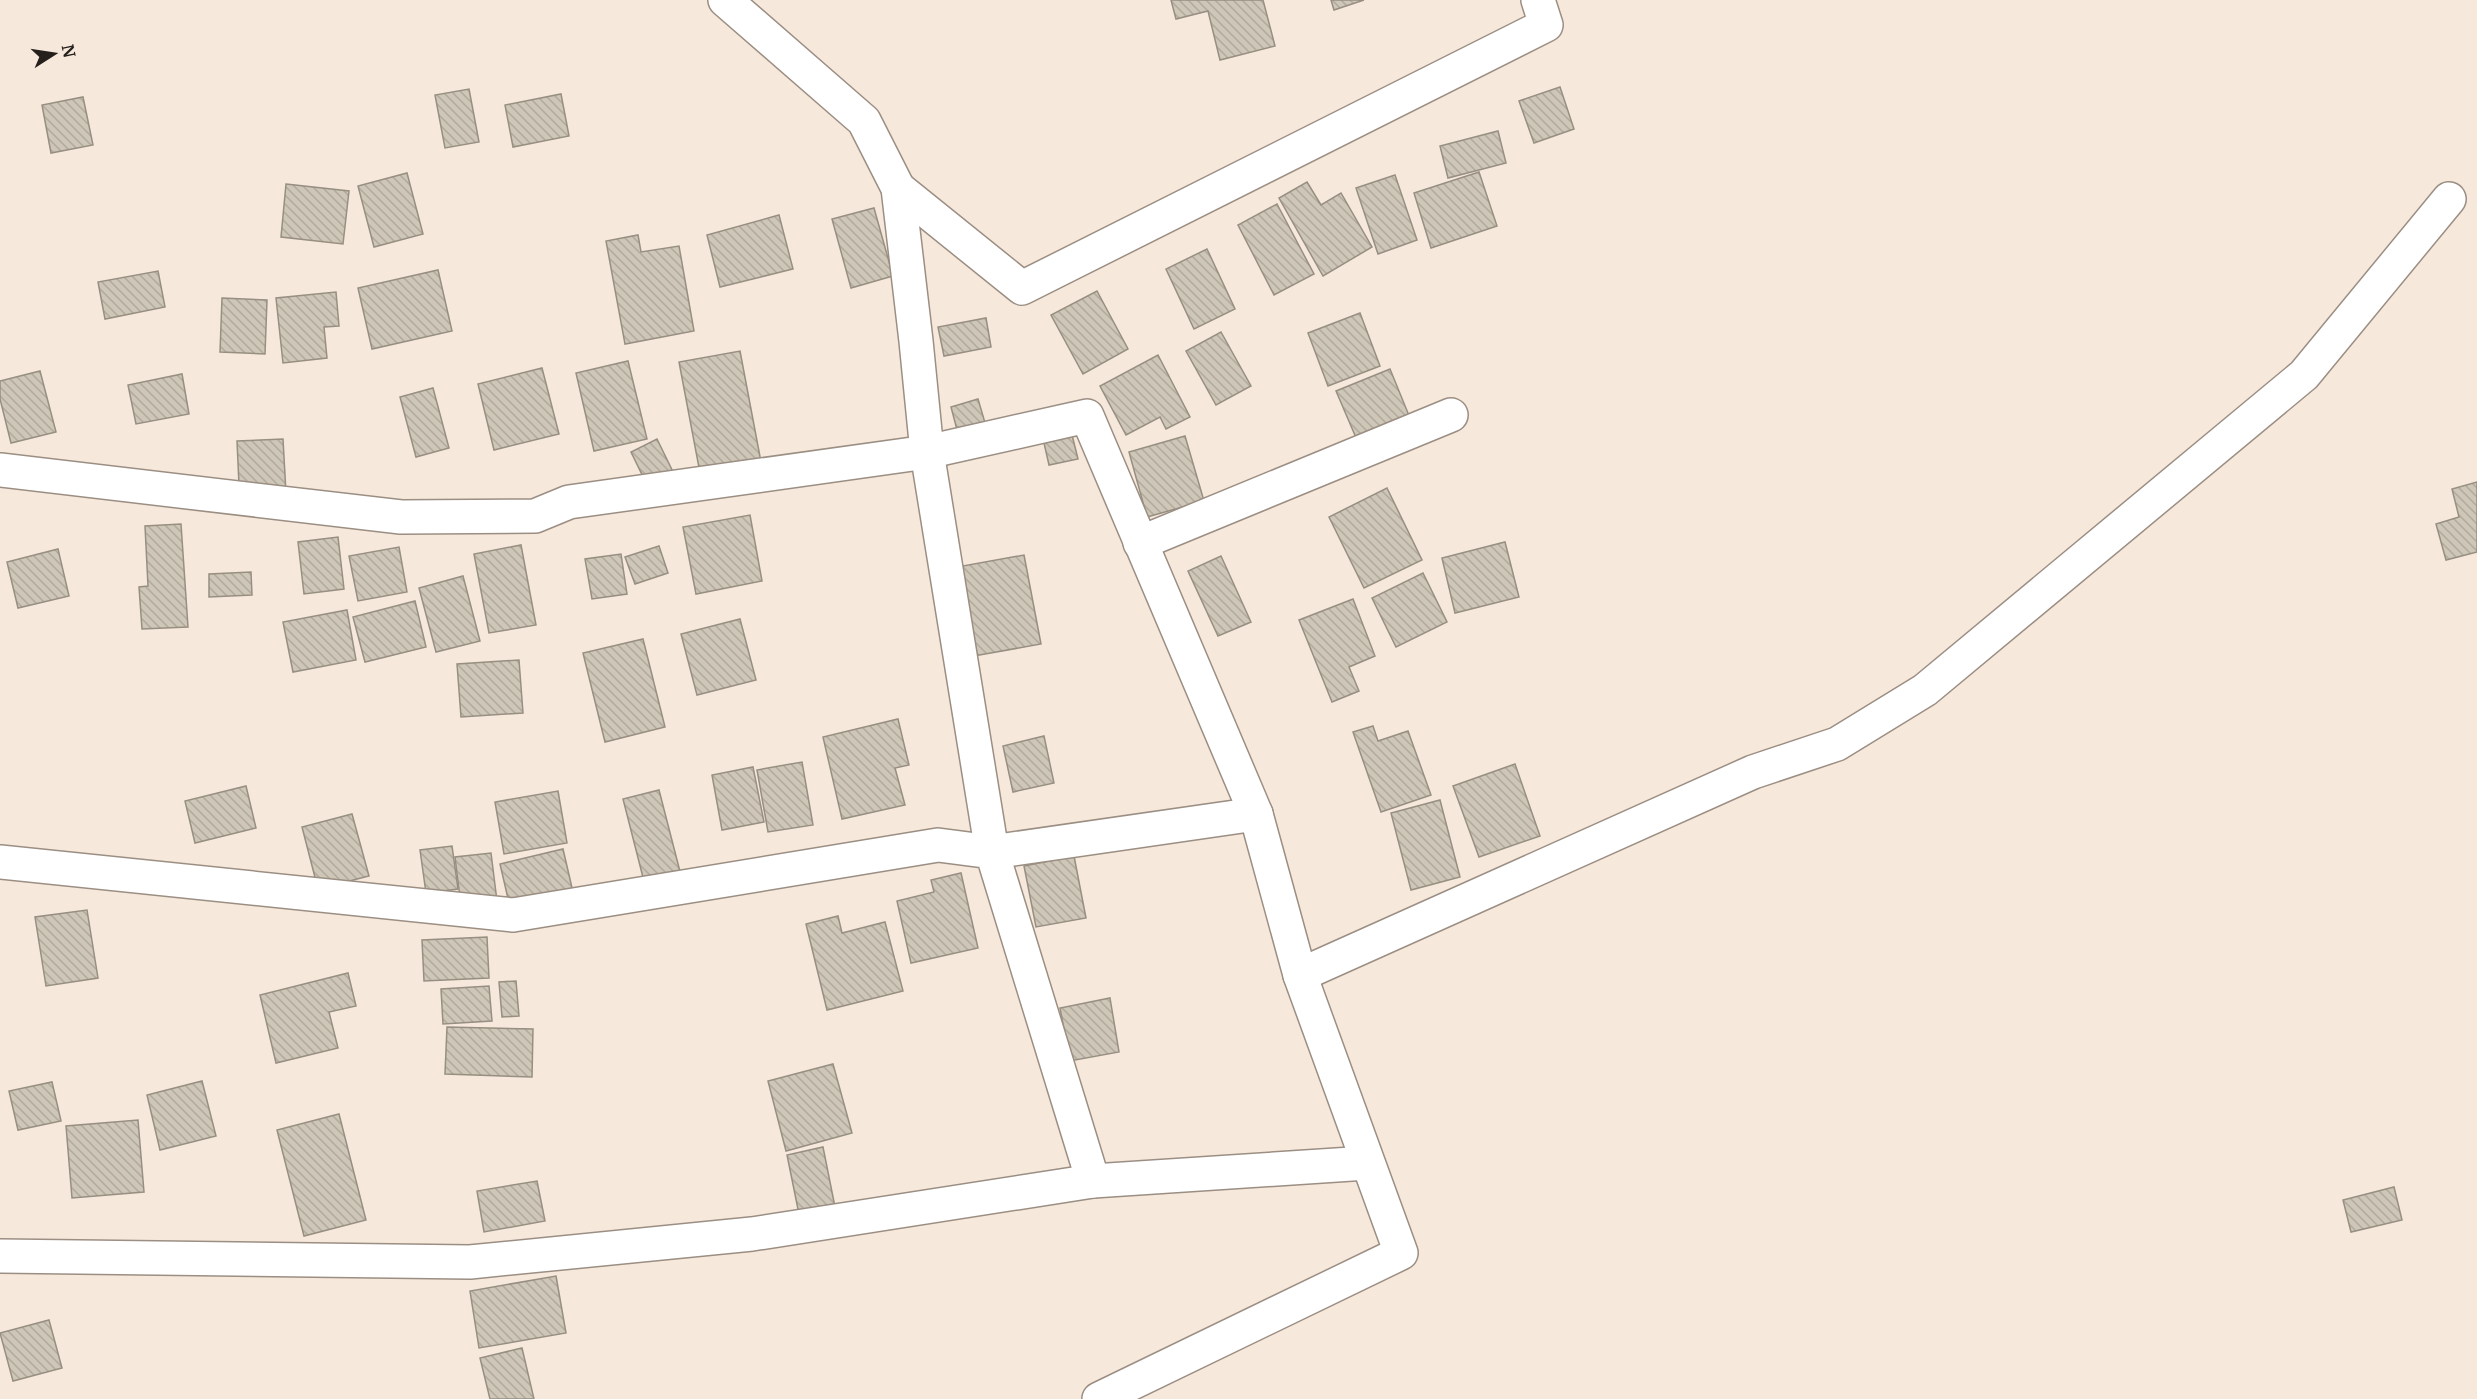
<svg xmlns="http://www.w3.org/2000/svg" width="2477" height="1399" viewBox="0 0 2477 1399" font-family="Merriweather,serif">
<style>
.building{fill:url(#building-back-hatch);stroke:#978f81;stroke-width:1.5}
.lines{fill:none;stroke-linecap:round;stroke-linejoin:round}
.minor-casing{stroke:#9b8e83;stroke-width:36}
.minor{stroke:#fff;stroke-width:33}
</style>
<defs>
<pattern id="building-back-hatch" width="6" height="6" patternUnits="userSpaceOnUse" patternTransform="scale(1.5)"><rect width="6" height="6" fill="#cec6b7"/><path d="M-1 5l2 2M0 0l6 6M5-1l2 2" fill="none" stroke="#b1aa9d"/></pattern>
</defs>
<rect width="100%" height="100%" fill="#f7e8dc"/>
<!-- building -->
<g class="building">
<polygon points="1171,0 1263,0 1275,46 1220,60 1208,11 1176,19"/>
<polygon points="1331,0 1364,0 1334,10"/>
<polygon points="1560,87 1574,129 1534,143 1519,101"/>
<polygon points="469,89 479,142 445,148 435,95"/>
<polygon points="561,94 569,136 513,147 505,105"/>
<polygon points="83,97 93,145 51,153 42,105"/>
<polygon points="1498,131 1506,163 1448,178 1440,146"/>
<polygon points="1479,172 1497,226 1431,248 1414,193"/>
<polygon points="407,173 423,234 374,247 358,186"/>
<polygon points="1395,175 1417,240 1378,254 1356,188"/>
<polygon points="1307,182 1321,205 1341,193 1372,247 1323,276 1279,198"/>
<polygon points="286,184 349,191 343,244 281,237"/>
<polygon points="1277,204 1314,274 1274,295 1238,225"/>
<polygon points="874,208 893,276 851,288 832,219"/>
<polygon points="779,215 793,269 720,287 707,235"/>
<polygon points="638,235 641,252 679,246 694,331 625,344 606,241"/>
<polygon points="1207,249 1235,309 1194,329 1166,269"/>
<polygon points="438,270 452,331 372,349 358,288"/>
<polygon points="158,271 165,307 105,319 98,282"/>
<polygon points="1097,291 1128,349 1083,374 1051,315"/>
<polygon points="336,292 339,326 324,327 327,358 283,363 276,298"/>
<polygon points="222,298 267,300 265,354 220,352"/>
<polygon points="1360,313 1380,366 1328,386 1308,333"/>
<polygon points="986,318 991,347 944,356 938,327"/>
<polygon points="1221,332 1251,386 1216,405 1186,351"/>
<polygon points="740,351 761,462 700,473 679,362"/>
<polygon points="1158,355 1190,417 1166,429 1160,417 1126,435 1100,386"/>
<polygon points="628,361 647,439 594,451 576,373"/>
<polygon points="542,368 559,434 494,450 478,384"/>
<polygon points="1390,369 1410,418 1357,440 1336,391"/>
<polygon points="40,371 56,432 11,443 0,399 0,381"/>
<polygon points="182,374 189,414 136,424 128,385"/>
<polygon points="433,388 449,448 416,457 400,397"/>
<polygon points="978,399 988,433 960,441 951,407"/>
<polygon points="1072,435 1078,459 1049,465 1044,443"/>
<polygon points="1185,436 1204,501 1147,517 1129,452"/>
<polygon points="283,439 287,511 266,512 264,484 239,485 237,441"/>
<polygon points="657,439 676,478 650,491 631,452"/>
<polygon points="2477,482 2477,552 2446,560 2436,524 2459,517 2452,489"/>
<polygon points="1387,488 1422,560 1364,588 1329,517"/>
<polygon points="750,515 762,581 696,594 683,527"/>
<polygon points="181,524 188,627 142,629 139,587 148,586 145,526"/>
<polygon points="338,537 344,589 304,594 298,542"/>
<polygon points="1505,542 1519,597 1455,613 1442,558"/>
<polygon points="521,545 536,625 489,633 474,554"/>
<polygon points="659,546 668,573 635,584 625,557"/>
<polygon points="399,547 407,592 358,601 349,556"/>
<polygon points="58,549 69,596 18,608 7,562"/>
<polygon points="621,554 627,594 592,599 585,559"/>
<polygon points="1024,555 1041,644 963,658 946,569"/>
<polygon points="1221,556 1251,622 1218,636 1188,571"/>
<polygon points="251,572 252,595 209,597 209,574"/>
<polygon points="1423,573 1447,622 1396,647 1372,598"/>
<polygon points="463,576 480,641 436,652 419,588"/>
<polygon points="1353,599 1375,656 1349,667 1359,691 1332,702 1299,620"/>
<polygon points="415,601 426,647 365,662 353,617"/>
<polygon points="347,610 356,660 293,672 283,622"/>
<polygon points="740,619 756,680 697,695 681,634"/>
<polygon points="643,639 665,727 605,742 583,653"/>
<polygon points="519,660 523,713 461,717 457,664"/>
<polygon points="898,719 909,765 895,768 905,805 842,819 823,737"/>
<polygon points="1373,726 1378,741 1408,731 1431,795 1381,812 1353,732"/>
<polygon points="1044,736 1054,783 1013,792 1003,746"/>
<polygon points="802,762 813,825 768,832 757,770"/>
<polygon points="1515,764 1540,836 1479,857 1453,786"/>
<polygon points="753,767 764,822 722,830 712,775"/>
<polygon points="246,786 256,828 195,843 185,801"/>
<polygon points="659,790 684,887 648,897 623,799"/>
<polygon points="558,791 567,843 504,854 495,802"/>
<polygon points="1440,800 1460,877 1411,890 1391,813"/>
<polygon points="352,814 369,876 318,889 302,827"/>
<polygon points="452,846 458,889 426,893 420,850"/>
<polygon points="563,849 576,905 513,920 500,864"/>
<polygon points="491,853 498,909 462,914 455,857"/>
<polygon points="1074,856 1086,918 1036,927 1024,866"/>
<polygon points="961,873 978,948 911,963 897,901 934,892 931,880"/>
<polygon points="87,910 98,978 46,986 35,917"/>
<polygon points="838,916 842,933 885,922 903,991 827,1010 806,924"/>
<polygon points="487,937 489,978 424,981 422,940"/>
<polygon points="348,973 356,1006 329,1012 338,1048 276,1063 260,995"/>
<polygon points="516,981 519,1016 502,1017 499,982"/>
<polygon points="489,986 492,1021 443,1024 441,989"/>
<polygon points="1110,998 1119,1052 1070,1061 1060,1008"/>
<polygon points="447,1027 533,1029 532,1077 445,1074"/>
<polygon points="833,1064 852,1133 786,1151 768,1081"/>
<polygon points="202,1081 216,1136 160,1150 147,1095"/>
<polygon points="52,1082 61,1121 18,1130 9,1091"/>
<polygon points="339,1114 366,1220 304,1236 277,1130"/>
<polygon points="138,1120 144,1192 72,1198 66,1126"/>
<polygon points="823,1147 835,1207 799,1214 787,1155"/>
<polygon points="537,1181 545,1221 484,1232 477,1191"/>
<polygon points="2394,1187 2402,1220 2351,1232 2343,1200"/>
<polygon points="556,1276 566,1333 479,1348 470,1291"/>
<polygon points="49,1320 62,1368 13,1381 0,1333"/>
<polygon points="522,1348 534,1399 490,1399 480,1358"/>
</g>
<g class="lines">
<!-- minor casing -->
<g class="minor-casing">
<g id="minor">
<polyline points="725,0 864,121 898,188 916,341 927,452 1087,416 1256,814 1300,975 1401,1253 1099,1399"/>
<polyline points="898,188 1022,288 1546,25 1538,0"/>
<polyline points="0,470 401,517 535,516 569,502 927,452 992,852 1256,814"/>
<polyline points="1140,543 1451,415"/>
<polyline points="0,862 513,915 938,845 992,852 1093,1181 1367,1163"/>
<polyline points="1300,975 1753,772 1837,744 1925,690 2304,375 2449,199"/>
<polyline points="0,1256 470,1262 752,1234 1093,1181"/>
</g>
</g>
<!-- minor -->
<use href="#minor" class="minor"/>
</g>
<!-- north arrow -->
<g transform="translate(54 54) rotate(78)" stroke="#f7e8dc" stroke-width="4.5" paint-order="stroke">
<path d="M0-4.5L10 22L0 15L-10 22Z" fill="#26201c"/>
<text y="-9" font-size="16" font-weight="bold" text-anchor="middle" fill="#26201c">N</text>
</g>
</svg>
